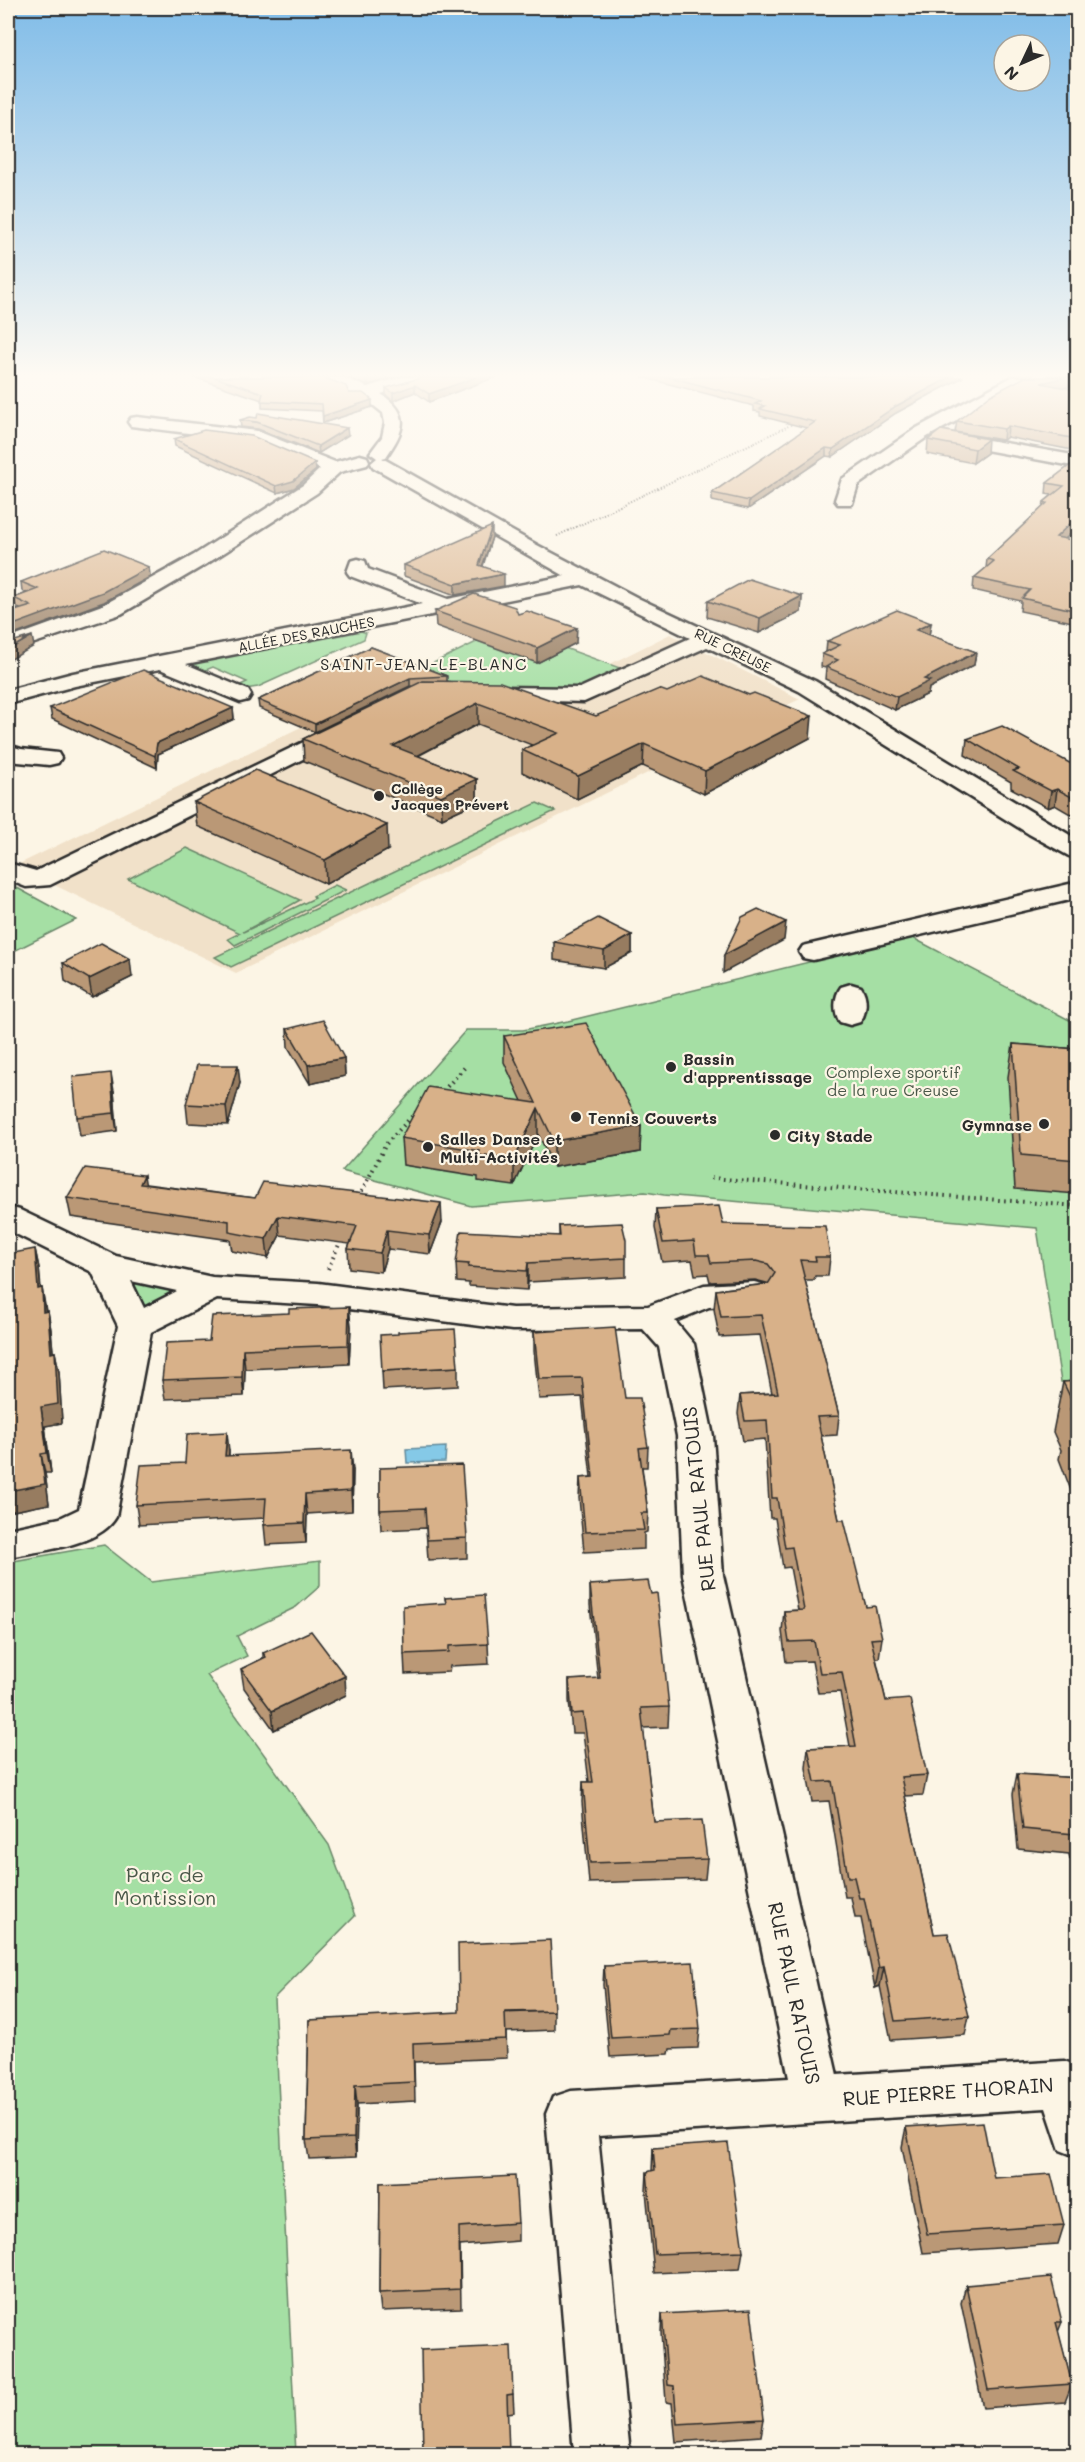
<svg xmlns="http://www.w3.org/2000/svg" width="1085" height="2462" viewBox="0 0 1085 2462" font-family="Mali,sans-serif">
<style>
.built{fill:#f1e1c9}
.green{fill:#a5dfa4;stroke:#688568;stroke-width:1.5}
.water{fill:#85c9e7;stroke:#618a9c;stroke-width:1.5}
.lines{fill:none;stroke-linecap:round;stroke-linejoin:round}
.minor-casing{stroke:#2b2b2b;stroke-width:5}
.path-far1{stroke:#2b2b2b;stroke-width:2;stroke-dasharray:1 2;stroke-linecap:butt}
.path{stroke:#2b2b2b;stroke-width:4;stroke-dasharray:1.5 4.5;stroke-linecap:butt}
.minor{fill:#fcf5e5;fill-rule:evenodd}
.wall{fill:#ba9876;stroke:#2b2b2b;stroke-width:1.5}
.shaded-wall{fill:#977c60;stroke:#2b2b2b;stroke-width:1.5}
.building{fill:#d8b189;stroke:#2b2b2b;stroke-width:1.5}
.poi-dot{fill:#2b2b2b;stroke:#fcf5e5;stroke-width:2}
.labels{text-anchor:middle;dominant-baseline:central;stroke-width:4.5;stroke-linejoin:round;paint-order:stroke}
.far-street-label{font-size:14px;fill:#2b2b2b;stroke:#fcf5e5}
.far-poi-label{font-size:14px;font-weight:bold;fill:#2b2b2b;stroke:#fcf5e5;text-anchor:start}
.far-quarter-label{font-size:16px;letter-spacing:1.5px;fill:#2b2b2b;stroke:#fcf5e5}
.poi-label{font-size:16px;font-weight:bold;fill:#2b2b2b;stroke:#fcf5e5;text-anchor:start}
.park-label{font-size:16px;fill:#4a5849;stroke:#fcf5e5}
.near-street-label{font-size:20px;fill:#2b2b2b;stroke:#fcf5e5}
.near-park-label{font-size:20px;fill:#4a5849;stroke:#fcf5e5}
</style>
<rect width="100%" height="100%" fill="#fcf5e5"/>
<filter id="ink" filterUnits="userSpaceOnUse"><feTurbulence type="fractalNoise" baseFrequency=".0167" numOctaves="2"/><feDisplacementMap in="SourceGraphic" scale="12" xChannelSelector="R" yChannelSelector="G"/><feConvolveMatrix kernelMatrix="1 2 1 2 8 2 1 2 1" color-interpolation-filters="sRGB"/></filter>
<g filter="url(#ink)">
<!-- built -->
<polygon class="built" points="507,627 610,664 670,634 800,699 236,973 15,866"/>
<!-- green -->
<g class="green">
<polygon points="507,627 628,671 579,692 449,690 413,673"/>
<polygon points="359,630 366,633 364,639 258,687 245,689 236,687 247,682 213,667 201,672 184,665"/>
<polygon points="537,803 555,811 231,967 215,957"/>
<polygon points="187,848 300,900 243,932 315,898 313,896 335,885 346,890 235,945 228,939 240,933 128,879"/>
<polygon points="8,883 76,920 8,954"/>
<polygon points="911,937 1077,1024 1077,1383 1061,1382 1037,1228 664,1195 645,1192 471,1206 342,1171 466,1030 523,1030 568,1021"/>
<polygon points="106,1265 212,1288 135,1326"/>
<polygon points="104,1545 151,1582 320,1561 320,1586 296,1607 237,1636 247,1656 207,1675 329,1845 355,1916 274,1998 296,2454 8,2454 9,2104 8,2100 8,1562"/>
</g>
<!-- water -->
<polygon class="water" points="446,1447 445,1462 407,1463 406,1449"/>
<g class="lines">
<!-- minor casing -->
<g class="minor-casing">
<g id="minor">
<path d="M320 377H342L367 387 402 377H427L425 381 381 394C412 414 404 431 386 457L382 458 537 545 640 599 815 681 1078 840V859L1069 856 1029 834 799 691 707 647 584 702 483 699 480 694 483 689 491 687 580 688 690 638 582 585 186 664 248 690 251 695 248 700 240 702 160 669 75 686 8 704V690L73 673 422 604 350 576 347 572 351 561 358 559 365 561 368 569 448 599 565 576 373 467 371 463 377 458 370 453 382 437 385 423 383 413 364 398 351 399 348 395 350 392 322 381Z"/>
<polygon points="1012,377 1032,377 1030,381 927,437 858,485 852,504 838,504 835,500 842,479 915,429"/>
<polygon points="1048,377 1078,377 1078,386 1050,381"/>
<polygon points="137,417 257,431 335,462 360,455 367,457 369,461 367,465 340,472 317,493 208,563 121,614 8,652 8,639 105,604 194,555 303,485 320,469 253,441 131,426 128,422 131,418"/>
<polygon points="943,432 1078,456 1078,467 937,441 934,437 937,433"/>
<polygon points="343,723 351,725 355,730 351,735 50,885 26,887 8,880 8,863 36,871"/>
<polygon points="8,745 21,749 58,753 61,758 58,763 49,765 8,761"/>
<polygon points="1078,882 1078,898 813,960 803,958 799,952 803,946"/>
<path d="M851 984 861 987C868 996 867 1013 860 1022L850 1025 840 1022C833 1013 834 996 841 987Z"/>
<path d="M8 1207 20 1210 116 1256 212 1277 318 1283 512 1308 648 1306 704 1285 754 1282 766 1285 771 1293 766 1301 754 1304 709 1307 675 1321 694 1344 713 1436 723 1575 837 2075 1064 2061 1078 2066V2157L1060 2150 1046 2108 598 2136 630 2454H574L546 2114 553 2097 571 2091 789 2078 683 1575 677 1436 659 1347 643 1329 512 1330 318 1305 217 1299 151 1332 116 1517C100 1546 39 1551 8 1557V1529L60 1518 79 1509 118 1326 92 1272 8 1230ZM131 1281 177 1291 144 1308Z"/>
</g>
</g>
<!-- path-far1 -->
<polyline class="path-far1" points="557,536 797,422"/>
<!-- path -->
<g class="path">
<polyline points="443,1091 465,1067"/>
<polyline points="711,1178 1078,1206"/>
<polyline points="359,1197 386,1144 416,1112"/>
<polyline points="328,1269 341,1240"/>
</g>
<!-- minor -->
<use href="#minor" class="minor"/>
</g>
<!-- wall -->
<g class="wall">
<polygon points="194,377 322,377 372,407 323,423 322,411 262,408 262,400"/>
<polygon points="347,377 395,377 367,385"/>
<polygon points="496,377 429,402 415,392 393,401 386,395 386,388"/>
<polygon points="642,377 963,377 896,413 832,457 826,456 748,509 712,501 712,493 807,428 760,416 760,412 754,411 754,406"/>
<polygon points="1025,377 1070,377 1068,387 1064,388 1077,390 1077,451 1007,437 1003,440 955,432 957,421"/>
<polygon points="240,420 348,435 319,453 258,429 241,427"/>
<polygon points="941,430 987,453 973,463 927,454 928,440"/>
<polygon points="174,439 315,463 316,470 294,488 277,493 175,446"/>
<polygon points="1077,460 1077,527 1065,539 1077,541 1077,623 1020,611 1021,601 973,590 974,578 986,568 987,559 1043,507 1044,502 1052,495 1046,494 1047,483"/>
<polygon points="492,537 483,566 504,586 455,595 404,576 404,565"/>
<polygon points="149,567 150,577 104,602 8,637 8,613 20,609 16,607 14,598 27,593 22,591 21,582"/>
<polygon points="802,596 801,612 759,633 707,617 708,601"/>
<polygon points="435,611 518,614 576,643 537,663 436,626"/>
<polygon points="931,623 929,635 976,652 974,665 929,688 928,694 895,710 825,679 826,668 821,667 822,654 826,652 827,641"/>
<polygon points="371,647 447,676 447,681 596,716 667,692 810,738 704,794 643,766 577,799 522,772 522,750 532,745 478,724 418,756 477,779 477,802 442,818 304,761 303,739 412,686 315,732 259,708 258,700"/>
<polygon points="50,708 233,708 234,719 158,754 157,768 52,719"/>
<polygon points="967,739 1077,767 1077,818 1055,805 1048,808 1011,788 1011,782 965,755"/>
<polygon points="194,802 388,850 326,884 197,826"/>
<polygon points="632,935 632,953 604,968 554,960 554,942"/>
<polygon points="63,963 132,977 92,997 65,981"/>
<polygon points="287,1029 344,1058 345,1076 310,1084 288,1047"/>
<polygon points="504,1036 641,1126 640,1152 554,1167 538,1134 514,1186 478,1181 478,1177 403,1165 401,1138 522,1101 504,1062"/>
<polygon points="1013,1044 1077,1049 1077,1194 1015,1189 1008,1077"/>
<polygon points="240,1083 228,1125 188,1123 186,1104"/>
<polygon points="114,1091 117,1131 80,1136 77,1117"/>
<polygon points="146,1184 442,1222 430,1254 388,1249 381,1272 349,1268 348,1249 350,1244 280,1235 268,1258 232,1251 230,1240 71,1217 67,1198"/>
<polygon points="656,1209 723,1224 830,1257 828,1276 815,1276 814,1280 805,1280 839,1416 837,1435 821,1436 839,1520 866,1607 882,1638 879,1658 876,1658 886,1701 927,1775 923,1795 905,1796 934,1934 969,2016 965,2035 891,2040 880,1986 875,1988 861,1918 855,1918 851,1897 845,1897 829,1801 812,1802 806,1768 808,1748 850,1746 840,1692 818,1693 812,1661 786,1662 782,1631 784,1611 798,1610 790,1567 783,1568 775,1518 770,1518 765,1439 743,1441 738,1414 740,1395 772,1393 760,1335 719,1337 714,1309 716,1290 767,1284 767,1283 755,1280 710,1282 708,1274 695,1275 692,1260 662,1262 655,1228"/>
<polygon points="559,1226 626,1258 626,1277 528,1282 527,1290 469,1286 469,1283 457,1282 456,1263 559,1236"/>
<polygon points="35,1249 39,1268 41,1288 42,1288 46,1311 48,1311 51,1330 53,1352 55,1352 59,1372 62,1423 45,1426 51,1473 45,1473 49,1504 8,1512"/>
<polygon points="349,1307 351,1327 349,1364 245,1369 244,1396 165,1399 162,1380 209,1341 289,1313"/>
<polygon points="534,1332 625,1398 648,1447 647,1467 642,1467 648,1513 647,1532 644,1533 644,1549 584,1552 579,1498 580,1478 591,1477 582,1397 539,1399 534,1351"/>
<polygon points="458,1367 458,1386 383,1390 382,1371"/>
<polygon points="1077,1381 1077,1506 1059,1459 1061,1450 1053,1432 1063,1382"/>
<polygon points="229,1451 229,1456 353,1470 352,1511 307,1514 306,1543 266,1545 264,1525 264,1518 139,1525 136,1505 185,1463"/>
<polygon points="380,1468 467,1538 467,1558 428,1560 426,1528 381,1530 380,1510"/>
<polygon points="590,1585 669,1707 668,1727 643,1728 654,1822 707,1859 705,1879 589,1883 582,1802 583,1782 589,1782 583,1733 572,1733 569,1700 569,1680 598,1679 590,1605"/>
<polygon points="445,1598 488,1644 489,1664 450,1666 449,1672 405,1674 404,1654 446,1603"/>
<polygon points="263,1653 346,1695 274,1730 244,1688 241,1669 263,1658"/>
<polygon points="1017,1774 1077,1778 1077,1859 1070,1859 1069,1854 1018,1849 1013,1794"/>
<polygon points="604,1966 700,2029 698,2048 670,2049 669,2054 610,2057 603,1985"/>
<polygon points="554,2011 554,2030 506,2032 507,2058 414,2062 415,2101 357,2104 356,2157 309,2159 306,2140 309,2020"/>
<polygon points="906,2127 994,2178 1064,2225 1058,2244 923,2253 902,2147"/>
<polygon points="653,2148 743,2251 740,2269 654,2273 646,2191 647,2172 652,2171"/>
<polygon points="380,2183 518,2223 518,2241 460,2246 461,2308 381,2311 379,2293"/>
<polygon points="966,2285 1062,2322 1058,2332 1072,2384 1065,2402 983,2408 961,2303"/>
<polygon points="662,2314 764,2419 761,2436 676,2442 672,2403 666,2402 661,2332"/>
<polygon points="421,2350 513,2394 514,2412 508,2413"/>
</g>
<!-- shaded-wall -->
<g class="shaded-wall">
<polygon points="370,377 395,377 367,385 367,378"/>
<polygon points="477,377 496,377 429,402 429,394"/>
<polygon points="951,377 963,377 896,413 832,457 833,449 896,406"/>
<polygon points="1067,377 1070,377 1068,387 1039,394 1041,383"/>
<polygon points="415,385 415,392 393,401 393,393"/>
<polygon points="372,400 372,407 323,423 323,416"/>
<polygon points="1008,426 1007,437 1003,440 1004,429"/>
<polygon points="347,428 348,435 319,453 318,446"/>
<polygon points="988,439 987,453 973,463 975,449"/>
<polygon points="826,448 826,456 748,509 749,501"/>
<polygon points="315,463 316,470 294,488 277,493 276,486"/>
<polygon points="1077,517 1077,527 1055,549 1056,537"/>
<polygon points="492,526 492,537 479,576 479,565"/>
<polygon points="149,567 150,577 104,602 8,637 8,627"/>
<polygon points="504,574 504,586 455,595 455,584"/>
<polygon points="802,596 801,612 759,633 760,618"/>
<polygon points="931,623 929,636 916,630"/>
<polygon points="577,628 576,643 537,663 537,648"/>
<polygon points="32,636 34,646 8,661 8,650"/>
<polygon points="976,652 974,665 929,688 928,694 895,710 897,697 924,679"/>
<polygon points="410,678 410,686 315,732 315,724"/>
<polygon points="478,703 478,724 394,768 393,746"/>
<polygon points="233,708 234,719 158,754 157,768 155,756 157,743"/>
<polygon points="812,716 810,738 704,794 705,771"/>
<polygon points="644,744 643,766 577,799 578,776"/>
<polygon points="477,779 477,802 442,818 441,796"/>
<polygon points="1057,789 1055,805 1048,808 1051,791"/>
<polygon points="387,825 388,850 326,884 325,860"/>
<polygon points="786,922 784,940 723,973 724,955"/>
<polygon points="632,935 632,953 604,968 604,951"/>
<polygon points="130,959 132,977 92,997 89,979"/>
<polygon points="344,1058 345,1076 310,1084 308,1065"/>
<polygon points="238,1065 240,1083 228,1125 226,1106"/>
<polygon points="111,1073 114,1091 117,1131 114,1113"/>
<polygon points="538,1108 538,1134 514,1186 514,1160"/>
<polygon points="641,1126 640,1152 554,1167 554,1141"/>
<polygon points="144,1175 147,1194 140,1184"/>
<polygon points="441,1203 442,1222 430,1254 429,1235"/>
<polygon points="278,1216 280,1235 268,1258 266,1239"/>
<polygon points="387,1230 388,1249 381,1272 380,1253"/>
<polygon points="35,1249 39,1268 42,1308 38,1289"/>
<polygon points="528,1263 528,1282 527,1290 527,1271"/>
<polygon points="42,1288 45,1308 47,1331 43,1312"/>
<polygon points="349,1307 351,1327 349,1364 348,1345"/>
<polygon points="48,1311 51,1330 55,1372 51,1353"/>
<polygon points="243,1349 245,1369 244,1396 242,1377"/>
<polygon points="55,1352 59,1372 62,1423 45,1426 51,1473 47,1453 41,1407"/>
<polygon points="227,1432 229,1451 227,1476 225,1456"/>
<polygon points="351,1450 353,1470 352,1511 351,1491"/>
<polygon points="41,1454 45,1473 49,1504 8,1512 8,1491"/>
<polygon points="305,1494 307,1514 306,1543 304,1523"/>
<polygon points="345,1676 346,1695 274,1730 272,1711"/>
<polygon points="884,1967 880,1986 875,1988 879,1968"/>
<polygon points="355,2085 357,2104 356,2157 354,2138"/>
</g>
<!-- building -->
<g class="building">
<polygon points="214,377 322,377 346,386 349,393 363,393 372,400 323,416 322,404 261,401 263,393"/>
<polygon points="423,377 477,377 429,394 415,385 393,393 386,388"/>
<polygon points="669,377 951,377 896,406 833,449 826,448 749,501 712,493 815,422 760,409 765,406 755,404 761,401"/>
<polygon points="1025,377 1067,377 1041,383 1077,390 1077,439 1008,426 1004,429 957,421 989,396"/>
<polygon points="258,413 347,428 318,446 257,422 240,420 250,417 257,418"/>
<polygon points="204,430 252,436 315,463 293,481 276,486 174,439"/>
<polygon points="941,430 988,439 975,449 928,440"/>
<polygon points="1077,460 1077,517 1056,537 1077,541 1077,611 1022,598 1030,590 974,578 994,561 987,559 1047,503 1044,502 1064,486 1047,483"/>
<polygon points="492,526 479,565 504,574 455,584 404,565"/>
<polygon points="104,549 149,567 103,592 8,627 8,613 31,606 14,598 38,589 21,582"/>
<polygon points="749,579 802,596 760,618 708,601"/>
<polygon points="474,594 515,607 518,614 527,611 577,628 537,648 435,611"/>
<polygon points="897,610 931,623 916,630 976,652 924,679 930,681 897,697 826,667 838,660 822,654 840,645 827,641"/>
<polygon points="32,636 8,650 8,643"/>
<polygon points="371,647 447,676 410,678 315,724 258,700"/>
<polygon points="143,670 233,708 157,743 155,756 50,708"/>
<polygon points="703,676 749,695 754,693 812,716 705,771 644,744 578,776 522,750 559,733 478,703 393,746 477,779 441,796 303,739 423,681 500,682 596,716 659,689 667,692"/>
<polygon points="1002,726 1077,767 1077,800 1057,789 1051,791 1013,771 1019,769 967,739"/>
<polygon points="255,770 387,825 325,860 194,802"/>
<polygon points="758,909 786,922 724,955 742,917"/>
<polygon points="598,918 632,935 604,951 554,942"/>
<polygon points="101,943 130,959 89,979 63,963"/>
<polygon points="323,1020 344,1058 308,1065 287,1029"/>
<polygon points="586,1023 641,1126 554,1141 538,1108 514,1160 478,1155 480,1151 401,1138 428,1087 536,1103 504,1036"/>
<polygon points="1013,1044 1077,1049 1077,1160 1021,1155"/>
<polygon points="197,1065 238,1065 226,1106 186,1104"/>
<polygon points="111,1073 114,1113 77,1117 73,1077"/>
<polygon points="85,1168 144,1175 140,1184 255,1198 263,1182 441,1203 429,1235 387,1230 380,1253 348,1249 357,1226 278,1216 266,1239 229,1232 229,1221 67,1198"/>
<polygon points="719,1206 723,1224 825,1226 830,1257 815,1257 816,1261 800,1260 839,1416 817,1417 839,1520 844,1520 866,1607 875,1606 882,1638 871,1639 886,1701 910,1699 927,1775 901,1777 934,1934 948,1933 969,2016 895,2021 884,1967 879,1968 864,1898 859,1898 854,1877 848,1877 832,1781 815,1782 808,1748 856,1746 842,1672 820,1673 814,1641 789,1642 784,1611 804,1610 792,1547 785,1548 777,1498 772,1498 767,1420 745,1421 740,1395 778,1393 761,1315 721,1317 716,1290 768,1284 775,1273 768,1264 756,1261 711,1263 709,1255 696,1255 694,1241 663,1243 656,1209"/>
<polygon points="622,1223 626,1240 626,1258 528,1263 527,1271 468,1267 469,1264 456,1263 461,1231 560,1236 559,1226"/>
<polygon points="35,1249 38,1289 42,1288 43,1312 48,1311 51,1353 55,1352 58,1404 41,1407 47,1453 41,1454 45,1484 8,1491 8,1254"/>
<polygon points="349,1307 348,1345 243,1349 242,1377 162,1380 166,1343 209,1341 212,1316 289,1313 289,1309"/>
<polygon points="615,1327 625,1398 640,1398 648,1447 639,1448 648,1513 641,1513 644,1530 585,1532 580,1478 593,1477 582,1378 539,1379 534,1332"/>
<polygon points="455,1329 458,1367 382,1371 380,1335 398,1334 398,1332"/>
<polygon points="1077,1381 1077,1429 1070,1409 1076,1409 1063,1382"/>
<polygon points="227,1432 225,1456 351,1450 351,1491 305,1494 304,1523 264,1525 266,1498 136,1505 141,1465 185,1463 187,1434"/>
<polygon points="462,1465 467,1538 427,1540 425,1508 380,1510 380,1468"/>
<polygon points="648,1581 651,1594 657,1593 669,1707 641,1708 654,1822 702,1820 707,1859 590,1863 583,1782 593,1782 583,1713 572,1714 569,1680 600,1678 590,1585"/>
<polygon points="484,1595 488,1644 449,1646 449,1652 404,1654 403,1606 446,1603 445,1598"/>
<polygon points="311,1631 345,1676 272,1711 241,1669 266,1657 263,1653"/>
<polygon points="1017,1774 1077,1778 1077,1839 1075,1839 1074,1834 1023,1829"/>
<polygon points="550,1940 554,2011 505,2012 506,2039 413,2043 414,2082 355,2085 354,2138 306,2140 309,2020 459,2012 458,1944"/>
<polygon points="693,1962 700,2029 671,2030 670,2035 611,2038 604,1966"/>
<polygon points="983,2122 994,2178 1051,2174 1064,2225 927,2234 906,2127"/>
<polygon points="728,2143 743,2251 655,2254 647,2172 655,2170 653,2148"/>
<polygon points="515,2176 518,2223 459,2227 460,2289 379,2293 380,2183"/>
<polygon points="1051,2277 1062,2322 1056,2322 1072,2384 988,2390 966,2285"/>
<polygon points="751,2309 764,2419 677,2424 674,2386 668,2385 662,2314"/>
<polygon points="511,2346 513,2394 507,2395 509,2454 423,2454 421,2350"/>
</g>
</g>
<!-- sky -->
<linearGradient id="sky" x2="0" y2="1"><stop stop-color="#80bce8"/><stop offset="0.52" stop-color="#fefaf3"/><stop offset="1" stop-color="#fefaf3" stop-opacity="0"/></linearGradient>
<rect width="1085" height="721" fill="url(#sky)"/>
<!-- markers -->
<g class="poi-dot">
<circle cx="379" cy="796" r="6"/>
<circle cx="671" cy="1067" r="6"/>
<circle cx="576" cy="1117" r="6"/>
<circle cx="1044" cy="1124" r="6"/>
<circle cx="775" cy="1135" r="6"/>
<circle cx="428" cy="1147" r="6"/>
</g>
<g class="labels">
<!-- far-street labels -->
<g class="far-street-label">
<text transform="translate(306 634) rotate(-11)">ALLÉE DES RAUCHES</text>
<text transform="translate(733 650) rotate(26)">RUE CREUSE</text>
</g>
<!-- far-poi labels -->
<g class="far-poi-label">
<text x="391" y="788">Collège<tspan x="391" dy="16">Jacques Prévert</tspan></text>
</g>
<!-- far-quarter labels -->
<g class="far-quarter-label">
<text x="424" y="663">SAINT-JEAN-LE-BLANC</text>
</g>
<!-- poi labels -->
<g class="poi-label">
<text x="683" y="1058">Bassin<tspan x="683" dy="18">d'apprentissage</tspan></text>
<text x="588" y="1117">Tennis Couverts</text>
<text x="1032" y="1124" text-anchor="end">Gymnase</text>
<text x="787" y="1135">City Stade</text>
<text x="440" y="1138">Salles Danse et<tspan x="440" dy="18">Multi-Activités</tspan></text>
</g>
<!-- park labels -->
<g class="park-label">
<text x="893" y="1071">Complexe sportif<tspan x="893" dy="18">de la rue Creuse</tspan></text>
</g>
<!-- near-street labels -->
<g class="near-street-label">
<text transform="translate(698 1499) rotate(-96)">RUE PAUL RATOUIS</text>
<text transform="translate(795 1993) rotate(78)">RUE PAUL RATOUIS</text>
<text transform="translate(948 2091) rotate(-4)">RUE PIERRE THORAIN</text>
</g>
<!-- near-park labels -->
<g class="near-park-label">
<text x="165" y="1874">Parc de<tspan x="165" dy="23">Montission</tspan></text>
</g>
</g>
<!-- margin -->
<rect width="1085" height="2462" fill="none" stroke="#fcf5e5" stroke-width="30"/>
<rect x="15" y="15" width="1055" height="2432" fill="none" stroke="#2b2b2b" stroke-width="2" filter="url(#ink)"/>
<!-- north arrow -->
<g transform="translate(1022 63) rotate(226)"><circle r="28" fill="#fcf5e5" stroke="#a8a49b" stroke-width="1.5"/>
<path d="M0-4.5L10 22L0 15L-10 22Z" fill="#2b2b2b"/>
<text y="-9" font-size="16" font-weight="bold" text-anchor="middle" fill="#2b2b2b">N</text>
</g>
</svg>
